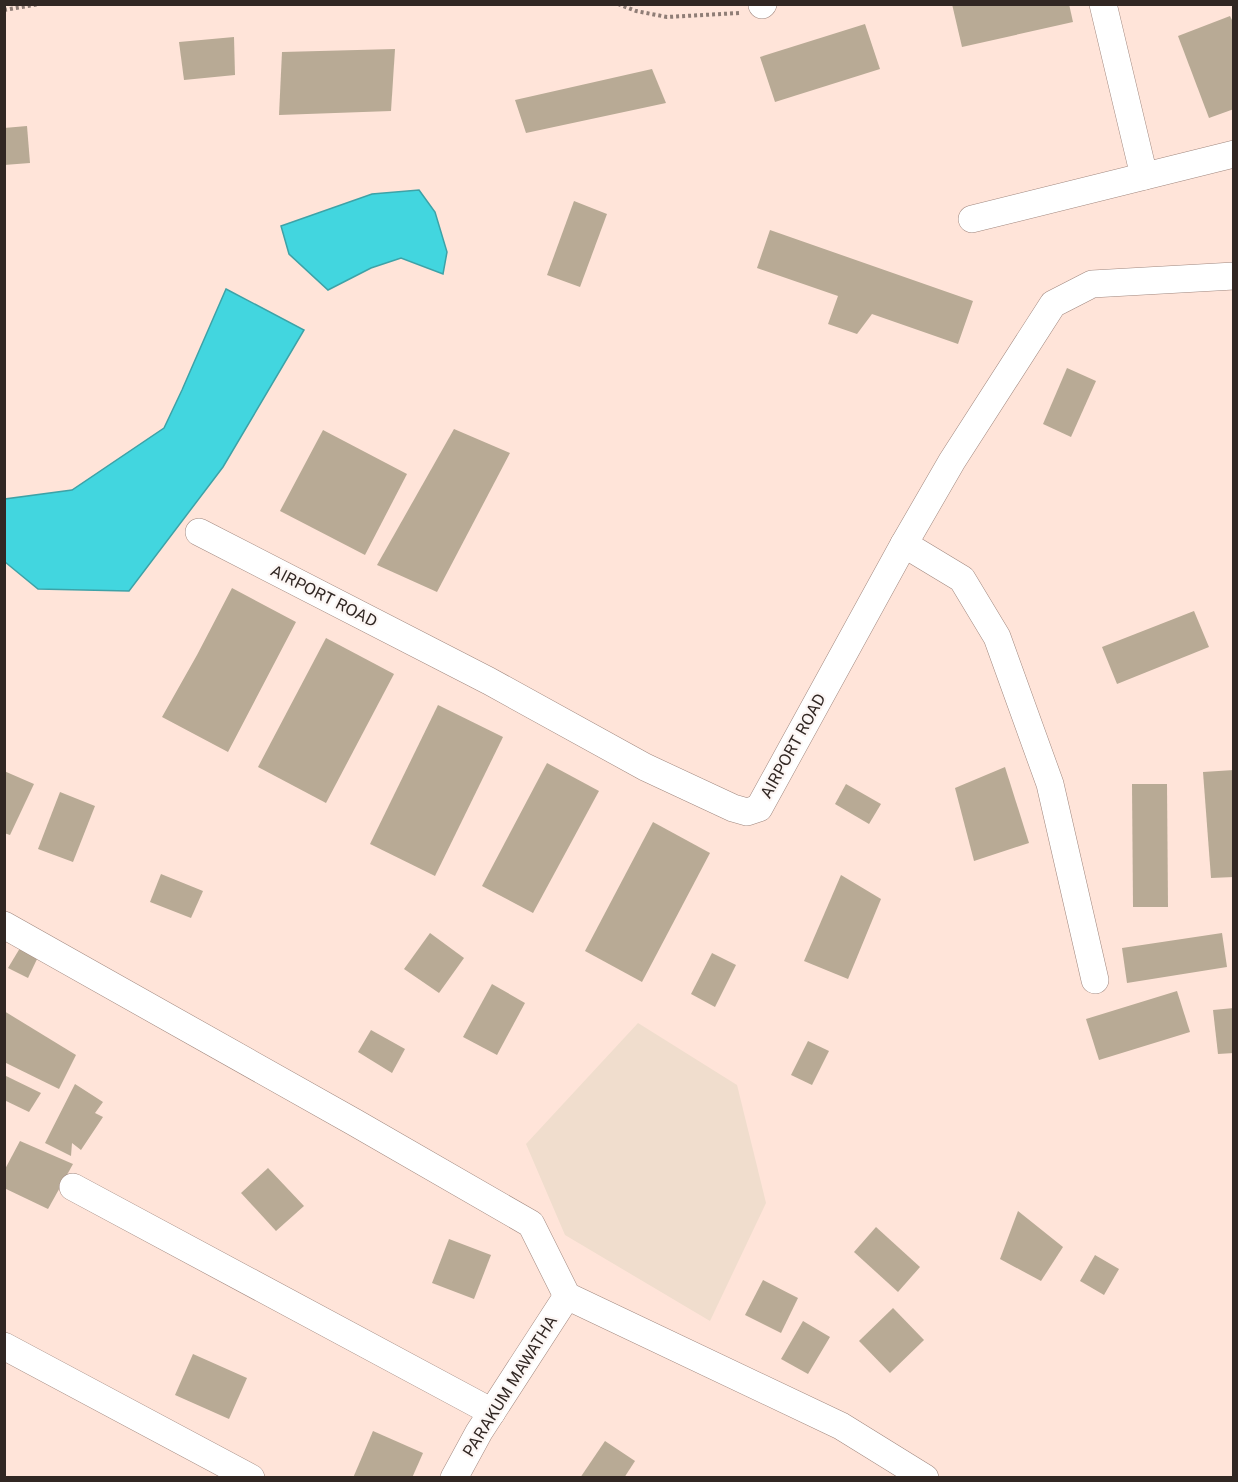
<svg xmlns="http://www.w3.org/2000/svg" width="1238" height="1482" viewBox="0 0 1238 1482" font-family="'Public Sans',sans-serif">
<style>
.industrial{fill:#f0ddcd}
.water{fill:#42d6df;stroke:#3da2a7;stroke-width:1.5}
.building{fill:#b8aa95}
.lines{fill:none;stroke-linecap:round;stroke-linejoin:round}
.minor-casing{stroke:#a0877e;stroke-width:28}
.path{stroke:#8f7d76;stroke-width:4;stroke-dasharray:3 3;stroke-linecap:butt}
.minor{stroke:#fff;stroke-width:27}
.labels{text-anchor:middle;dominant-baseline:central;stroke-width:4.5;stroke-linejoin:round;paint-order:stroke}
.street-label{font-size:16px;fill:#312723;stroke:#fcf6f4}
</style>
<rect width="100%" height="100%" fill="#ffe4d9"/>
<!-- industrial -->
<polygon class="industrial" points="638,1023 737,1085 766,1203 710,1321 565,1235 526,1144"/>
<!-- water -->
<g class="water">
<polygon points="419,190 435,212 447,252 443,274 401,258 371,268 328,290 289,254 281,226 372,194"/>
<polygon points="226,289 304,330 223,467 129,591 38,589 5,562 5,499 72,490 164,428 182,390"/>
</g>
<!-- building -->
<g class="building">
<polygon points="952,4 1069,4 1073,22 962,47"/>
<polygon points="1230,16 1234,24 1234,109 1209,118 1178,36"/>
<polygon points="865,24 880,69 775,102 760,57"/>
<polygon points="234,37 235,75 184,80 179,42"/>
<polygon points="395,49 391,111 279,115 282,52"/>
<polygon points="652,69 666,103 526,133 515,100"/>
<polygon points="27,126 30,163 4,165 4,128"/>
<polygon points="574,201 607,214 580,287 547,275"/>
<polygon points="770,230 973,301 958,344 872,314 857,334 828,324 838,296 757,268"/>
<polygon points="1067,368 1096,381 1071,437 1043,424"/>
<polygon points="454,429 510,453 437,592 377,565"/>
<polygon points="323,430 407,474 365,555 280,511"/>
<polygon points="232,588 296,622 228,752 162,717 197,655"/>
<polygon points="1194,611 1209,647 1117,684 1102,647"/>
<polygon points="326,638 394,674 326,803 258,767"/>
<polygon points="438,705 503,737 435,876 370,844"/>
<polygon points="547,763 599,791 533,913 482,886"/>
<polygon points="1005,767 1029,843 974,861 955,788"/>
<polygon points="1234,770 1234,877 1211,878 1203,772"/>
<polygon points="4,771 34,784 10,835 4,833"/>
<polygon points="846,784 881,804 869,824 835,804"/>
<polygon points="1132,784 1167,784 1168,907 1133,907"/>
<polygon points="60,792 95,806 73,862 38,849"/>
<polygon points="653,822 710,853 642,982 585,951"/>
<polygon points="161,874 203,891 191,918 150,902"/>
<polygon points="841,875 881,899 848,979 804,961"/>
<polygon points="430,933 464,958 439,993 404,969"/>
<polygon points="1222,933 1227,967 1127,983 1122,948"/>
<polygon points="20,948 38,957 28,978 8,968"/>
<polygon points="712,953 736,965 715,1007 691,994"/>
<polygon points="492,984 525,1003 497,1055 463,1037"/>
<polygon points="1177,991 1190,1032 1099,1060 1086,1019"/>
<polygon points="1234,1008 1234,1053 1218,1054 1213,1010"/>
<polygon points="4,1011 76,1055 59,1089 4,1062"/>
<polygon points="371,1030 405,1049 392,1073 358,1052"/>
<polygon points="808,1041 829,1051 812,1085 791,1075"/>
<polygon points="4,1075 41,1093 29,1112 4,1100"/>
<polygon points="75,1084 103,1102 95,1113 103,1117 81,1150 72,1143 71,1156 45,1143"/>
<polygon points="20,1141 73,1164 48,1209 4,1188 4,1171"/>
<polygon points="268,1168 304,1206 276,1231 241,1193"/>
<polygon points="1018,1211 1063,1247 1041,1281 1000,1259"/>
<polygon points="876,1227 920,1267 898,1292 854,1252"/>
<polygon points="449,1239 491,1255 474,1299 432,1283"/>
<polygon points="1095,1255 1119,1269 1104,1295 1080,1281"/>
<polygon points="763,1280 798,1298 781,1333 745,1315"/>
<polygon points="893,1308 924,1340 890,1373 859,1341"/>
<polygon points="803,1321 830,1337 808,1374 781,1359"/>
<polygon points="193,1354 247,1378 229,1419 175,1395"/>
<polygon points="373,1431 423,1453 412,1478 353,1478"/>
<polygon points="605,1441 635,1461 624,1478 580,1478"/>
</g>
<g class="lines">
<!-- minor casing -->
<g class="minor-casing">
<g id="minor">
<polyline points="1103,4 1144,176"/>
<polyline points="762,5 763,4"/>
<polyline points="972,219 1234,154"/>
<polyline points="199,532 489,681 645,767 733,808 747,812 759,808 904,544 952,461 1053,304 1092,284 1234,276"/>
<polyline points="904,544 962,579 997,637 1050,784 1095,980"/>
<polyline points="4,925 354,1122 531,1224 567,1296 841,1426 925,1478"/>
<polyline points="73,1187 492,1412"/>
<polyline points="4,1346 251,1478"/>
<polyline points="454,1478 479,1432 567,1296"/>
</g>
</g>
<!-- path -->
<g class="path">
<polyline points="618,4 636,11 667,17 739,13"/>
<polyline points="4,10 40,4"/>
</g>
<!-- minor -->
<use href="#minor" class="minor"/>
</g>
<g class="labels">
<!-- street labels -->
<g class="street-label">
<text transform="translate(324 596) rotate(27)">AIRPORT ROAD</text>
<text transform="translate(793 746) rotate(-61)">AIRPORT ROAD</text>
<text transform="translate(510 1386) rotate(-58)">PARAKUM MAWATHA</text>
</g>
</g>
<!-- border -->
<rect width="1238" height="1482" fill="none" stroke="#312723" stroke-width="12"/>
</svg>
